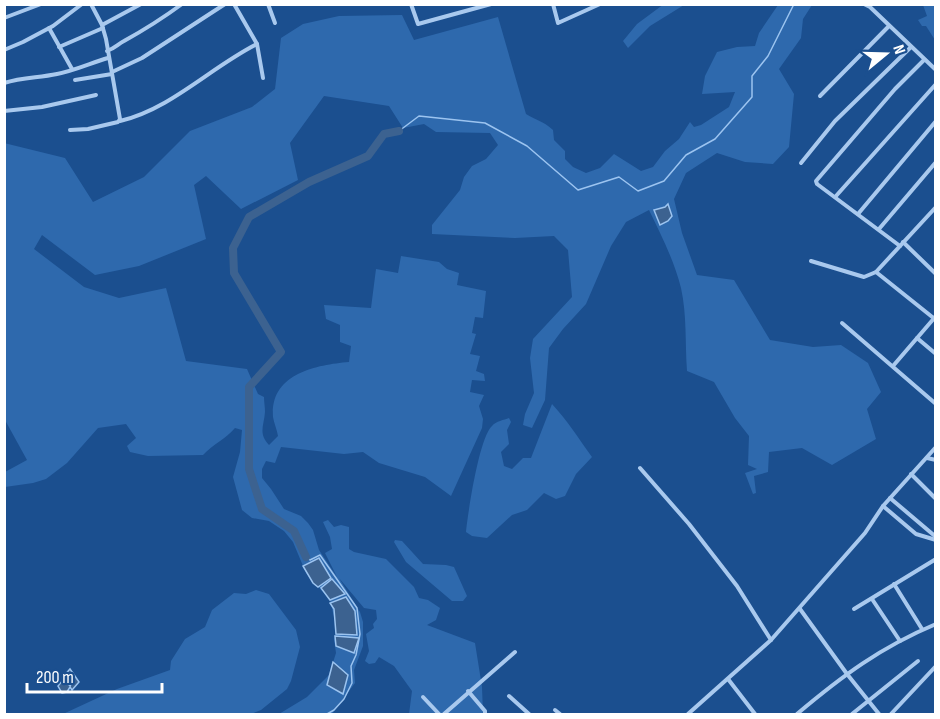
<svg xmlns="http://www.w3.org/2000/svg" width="940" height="719" viewBox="0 0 940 719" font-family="'Sofia Sans Condensed',sans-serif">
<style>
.green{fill:#2e69ad}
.water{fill:#3c6290;stroke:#9cc4f0;stroke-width:1.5}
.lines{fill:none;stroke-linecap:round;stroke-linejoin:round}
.stream{stroke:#9cc4f0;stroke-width:1.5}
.river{stroke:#3c6290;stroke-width:8}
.street{stroke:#a9c9ee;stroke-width:4}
</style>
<rect width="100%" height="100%" fill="#1b4f8f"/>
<!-- green -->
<g class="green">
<polygon points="664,4 684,5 650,26 628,48 623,41 637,24"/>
<path d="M778 5H812L803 19 801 38 779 69 794 94 789 147 773 164 745 162 717 153 686 173 674 199 682 233 697 275 734 280 770 340 813 347 841 345 868 363 881 392 867 409 876 439 832 465 802 448 769 452 768 472 754 476 756 493 753 494 745 473 757 469 748 465 749 436 735 418 714 382 687 371C685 343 687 315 681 288 674 260 661 235 649 210L626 222 611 246 586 304 563 329 549 348 545 400 532 428 523 425 525 414 534 393 530 358 533 339 572 297 568 250 554 236 515 238 432 234V225L460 190 464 177 472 166 486 159 498 145 490 133 436 132 424 124 403 128 389 106 324 96 290 143 298 180 241 209 206 176 194 185 206 239 139 266 95 275 42 235 34 249 84 287 119 298 166 288 186 361 247 369 258 394 264 397C264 402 265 407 265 412 264 426 258 433 269 445L278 436C277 430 274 423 273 417 270 374 315 365 349 362L351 346 340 342V325L326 319 324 305 371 308 376 269 398 273 401 256 439 262 447 269 459 273 457 285 486 291 483 318 475 317 472 333 476 334 470 354 480 356 476 371 484 374 485 381 472 380 470 392 484 395 479 406 483 419 482 428 451 496 425 477 379 463 363 452 344 454 281 447 275 463 266 461 262 469V478L271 489 284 509 301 516 308 523 313 530 319 550 337 577 325 553 332 549 330 537 323 522 328 520 334 527 341 525 349 527V549L354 552 386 559 414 587 419 598 428 600 440 608 436 620 427 625 475 643 482 687 483 714H409L412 691 394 666 379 657 375 663 369 664 365 661 369 651 366 634 374 628 373 624 377 619 376 610 364 608C355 597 348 589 339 578L360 612 363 622V646L354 670 355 683 332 714H279L307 697 329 675 336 653 334 639 337 630 330 600 306 573 293 542 284 531 269 521 252 518 242 510 233 477 240 452 242 430 235 428C226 439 213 444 203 455L148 456 130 452 127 446 136 438 126 424 98 428 67 463 46 479 33 483 5 487V472L27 460 5 420 4 143 65 158 93 202 144 177 190 131 252 107 275 89 281 38 303 24 339 16 402 15 414 40 498 17 526 114C537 121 542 120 553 130L554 140 565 151V159L573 167 586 173 600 168 614 154 641 171 653 167 665 151 679 139 690 122 694 127 701 125 729 107 735 92 702 94 705 76 717 52 737 47 755 46 759 33Z"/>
<polygon points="923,5 935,5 935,40 926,26 922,26 918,20 927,16"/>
<path d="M552 404C567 420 579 439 592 457L576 474 565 496 556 499 544 493 527 510 512 515 487 538 472 536 466 532C468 512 479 438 492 426 496 421 504 420 509 418L511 422 507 430 509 444 501 452 504 466 512 469 523 458H531Z"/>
<polygon points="395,540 402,541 423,564 446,565 454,567 467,596 463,601 452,601 406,562 394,542"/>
<polygon points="256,590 269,594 296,630 300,647 291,681 287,689 261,710 251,714 63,714 117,689 170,670 171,661 185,639 205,627 212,610 234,593 246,594"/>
</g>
<!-- water -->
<g class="water">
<polygon points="668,204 672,216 668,221 660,225 654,210 665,207"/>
<polygon points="319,558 331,578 318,587 313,583 303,566"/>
<polygon points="332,579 345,594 330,600 321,588"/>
<polygon points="346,597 355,611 357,635 336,634 334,609 330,603"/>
<polygon points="335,636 359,638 354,653 336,646"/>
<polygon points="333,662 348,675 343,694 327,685"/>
<polygon points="70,669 79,682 72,690 70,687 67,692 62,693 58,686 62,681 71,686 62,678"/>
</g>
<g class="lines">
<!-- stream -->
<g class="stream">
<polyline points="399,131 419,116 485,123 527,146 578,190 619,177 638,191 664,181 686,155 715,139 752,97 752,76 768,56 794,4"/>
<polyline points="306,557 310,560 320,555 357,608 360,634 356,655 351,666 352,683 344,699 334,710 327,714"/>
</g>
<!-- river -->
<polyline class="river" points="306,557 294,531 262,509 249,469 249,387 281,352 234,273 233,248 249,217 309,182 368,156 384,134 399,131"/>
<!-- street -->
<g class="street">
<polyline points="234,4 257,44 263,78"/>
<polyline points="268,4 275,23"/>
<polyline points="411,4 418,24 491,4"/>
<polyline points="553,4 558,23 600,4"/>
<polyline points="864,4 870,7 936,70"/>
<polyline points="4,18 41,4"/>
<polyline points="102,25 141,4"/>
<polyline points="49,28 72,69"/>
<polyline points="59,47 103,28"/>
<polyline points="4,50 23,42 53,26 82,4"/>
<path d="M107 51C115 48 118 44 124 41 144 30 163 18 182 4"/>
<polyline points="112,72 142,58 225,4"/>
<polyline points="75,80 112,74"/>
<path d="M4 83C23 77 38 78 57 74 74 71 91 63 108 58"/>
<polyline points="820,96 889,26"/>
<polyline points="4,111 42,107 96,95"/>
<path d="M120 121C171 109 211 67 257 44"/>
<polyline points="70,130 88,129 118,122 120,119 106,39 102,25 91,4"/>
<polyline points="801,163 835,121 911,47"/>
<polyline points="836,196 936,84"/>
<polyline points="858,214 936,121"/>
<polyline points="879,229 936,162"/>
<polyline points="903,242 936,274"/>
<polyline points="900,246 817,184 816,181 895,89 924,60"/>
<polyline points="811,261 864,277 876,272 936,207"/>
<polyline points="876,272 936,320"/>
<polyline points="842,323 936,404"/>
<polyline points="917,338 936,354"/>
<polyline points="893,366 936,316"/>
<polyline points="927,458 936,460"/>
<polyline points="640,468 689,524 737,586 771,640"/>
<polyline points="911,474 936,499"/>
<polyline points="890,498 936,537"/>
<polyline points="883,506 916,534 936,540"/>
<polyline points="894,584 922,629"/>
<polyline points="872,599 900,641"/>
<polyline points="800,609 847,674 879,714"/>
<polyline points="854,609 936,559"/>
<polyline points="728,679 755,714"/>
<polyline points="468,691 485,711 485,714"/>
<polyline points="509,696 529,714"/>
<polyline points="423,697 439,714"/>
<polyline points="555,710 560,714"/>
<polyline points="444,714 515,652"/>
<polyline points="688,714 771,640 865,533 883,506 936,447"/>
<path d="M797 714C842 676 881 647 936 624"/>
<polyline points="852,714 918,661"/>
<polyline points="891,714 936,666"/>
</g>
</g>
<!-- border -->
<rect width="940" height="719" fill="none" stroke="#ffffff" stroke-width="12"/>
<!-- north arrow -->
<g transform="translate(886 54) rotate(71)" stroke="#1b4f8f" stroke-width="4.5" paint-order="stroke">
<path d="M0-4.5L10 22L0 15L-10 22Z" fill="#ffffff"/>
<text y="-9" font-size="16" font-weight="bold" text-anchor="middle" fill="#ffffff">N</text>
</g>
<!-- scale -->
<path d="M27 683v9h135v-9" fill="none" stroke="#ffffff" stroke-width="3"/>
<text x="36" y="683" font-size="18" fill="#ffffff" stroke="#1b4f8f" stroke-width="4.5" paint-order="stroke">200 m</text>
</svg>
